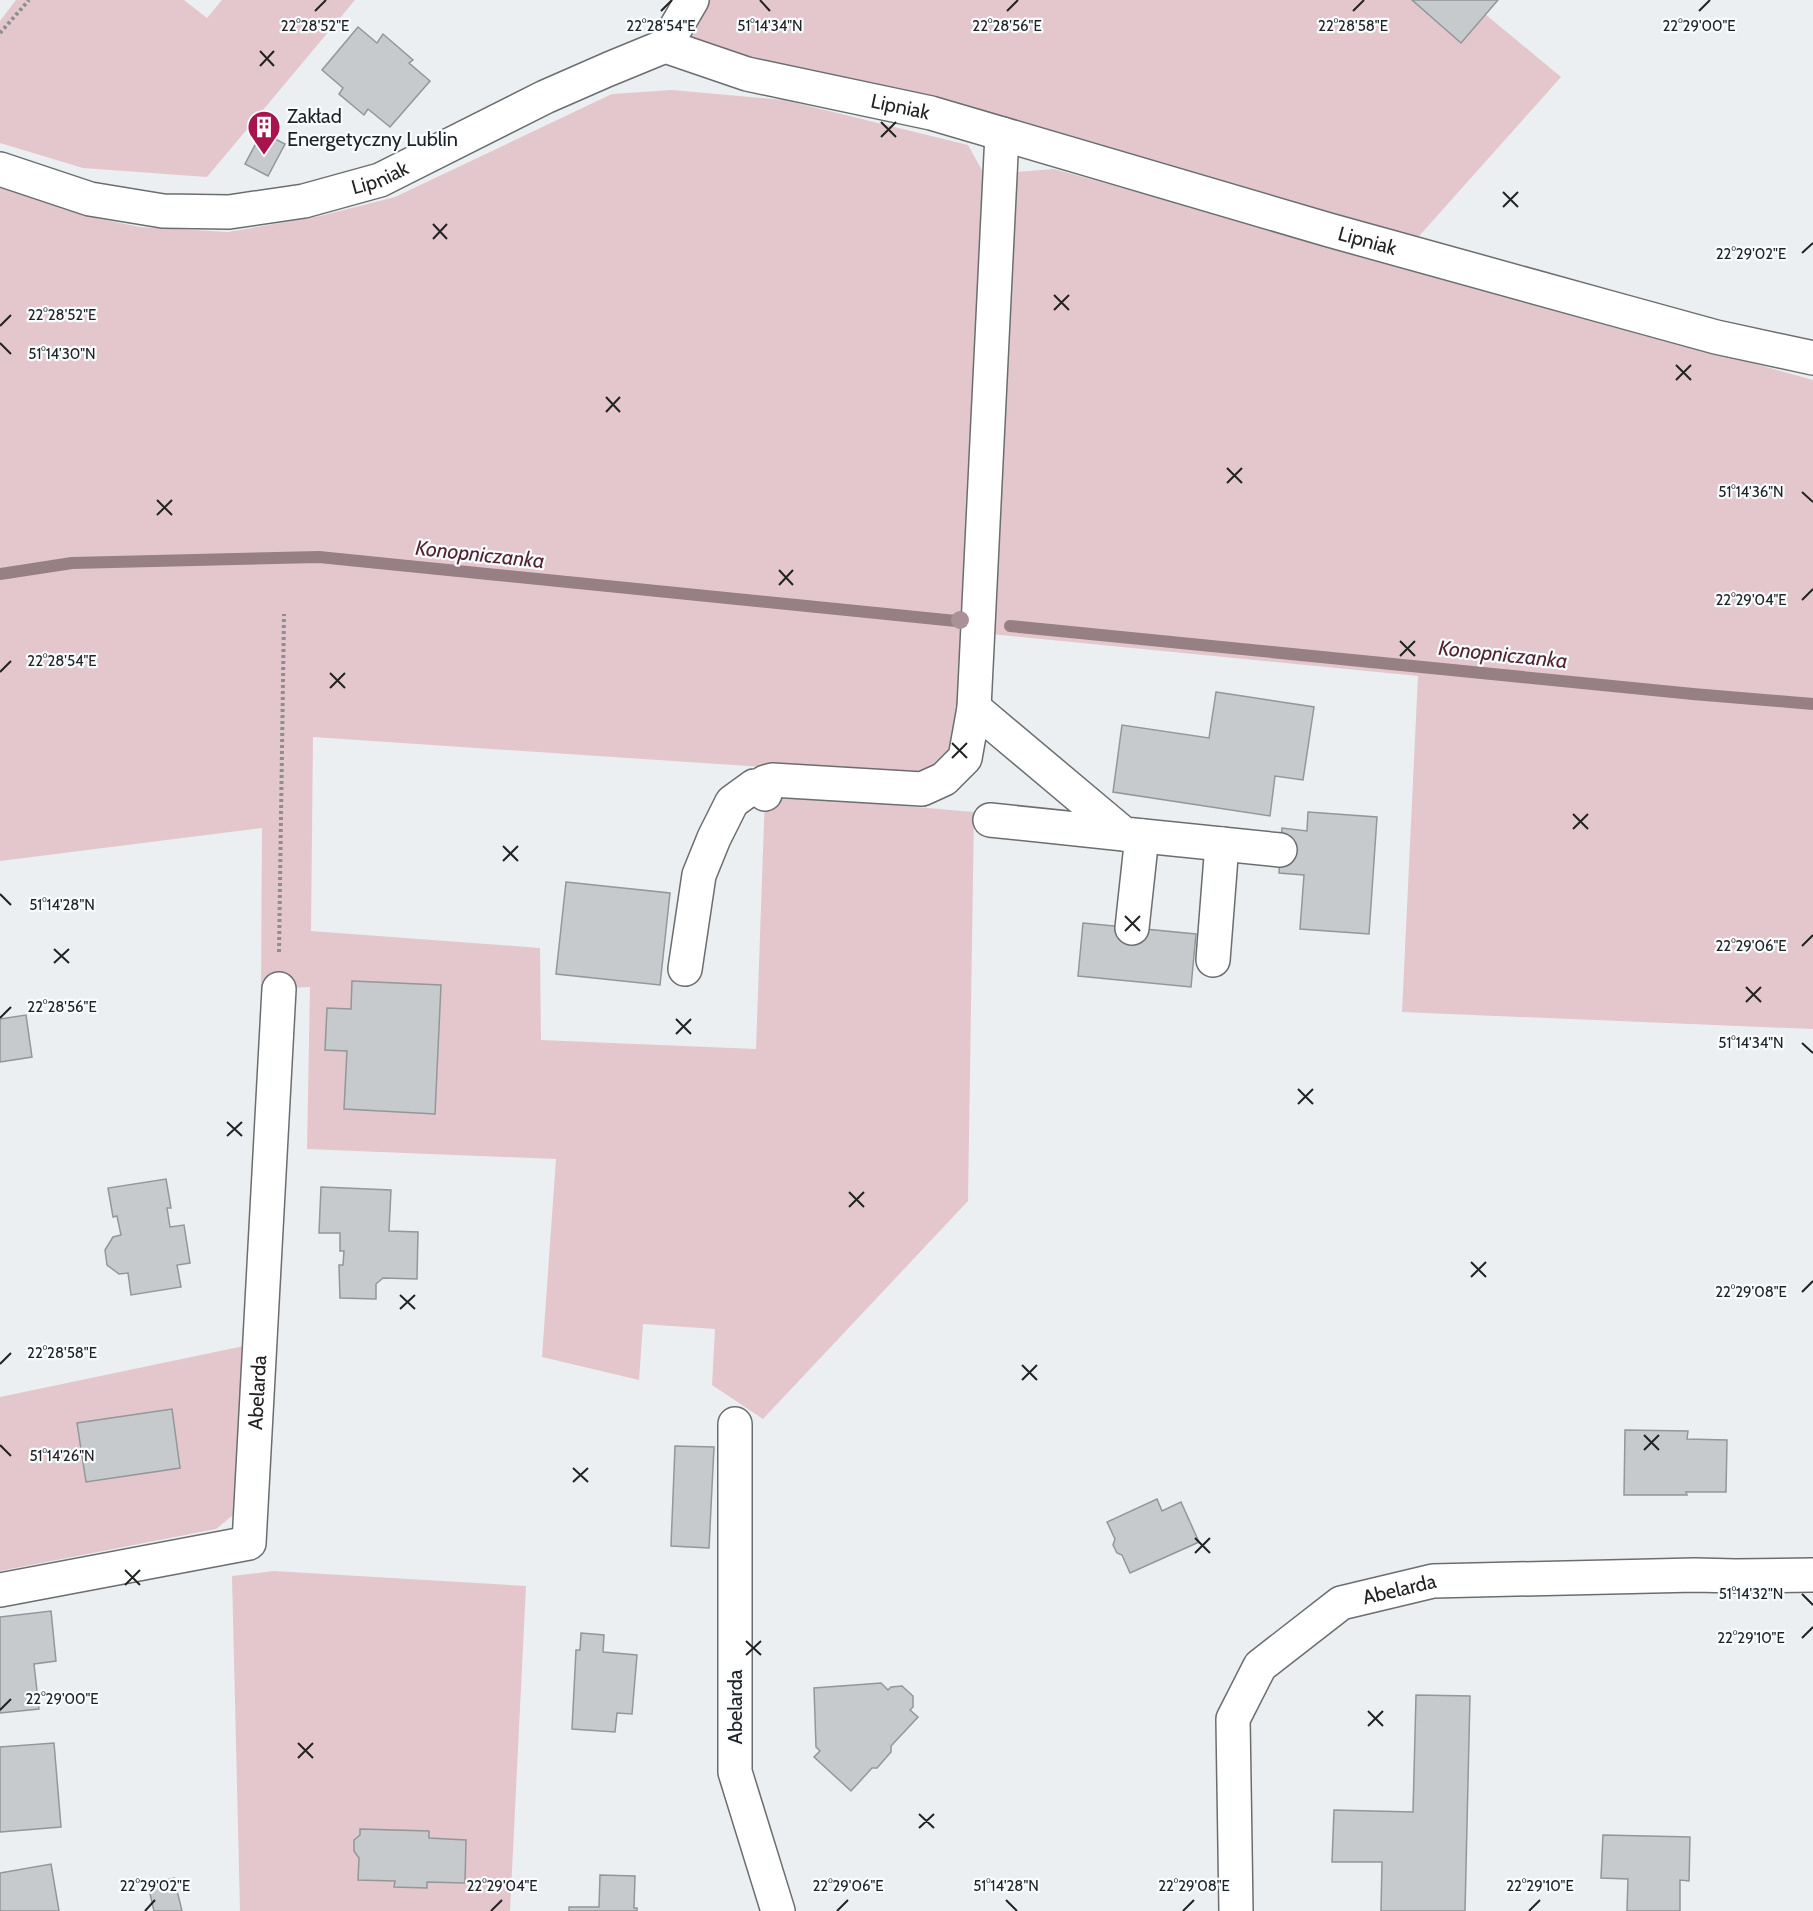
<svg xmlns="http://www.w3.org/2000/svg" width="1813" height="1911" viewBox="0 0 1813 1911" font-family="Cabin,sans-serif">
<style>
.green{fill:#e3c7cc}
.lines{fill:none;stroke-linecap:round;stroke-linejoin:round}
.stream{stroke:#978084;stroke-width:12}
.building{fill:#c6cacc;stroke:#939799;stroke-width:1.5}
.minor-casing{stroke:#6a6e6f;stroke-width:36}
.path{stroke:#8c8f91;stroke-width:4;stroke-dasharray:3 3;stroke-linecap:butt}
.minor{stroke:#fff;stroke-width:33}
.tree{fill:#aa9097}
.ticks{fill:none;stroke:#212223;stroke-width:2}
.labels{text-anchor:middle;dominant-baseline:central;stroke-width:4.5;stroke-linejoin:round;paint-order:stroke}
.street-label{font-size:20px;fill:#212223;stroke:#f8fcfe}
.poi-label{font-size:20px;fill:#212223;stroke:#f8fcfe;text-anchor:start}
.water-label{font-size:21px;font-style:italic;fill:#52232f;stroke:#f8fcfe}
.ticks-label{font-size:15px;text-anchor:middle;fill:#212223;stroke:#f8fcfe;stroke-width:4.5;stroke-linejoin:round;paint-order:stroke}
</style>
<rect width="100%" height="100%" fill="#ebeff1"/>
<!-- green -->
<g class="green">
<polygon points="16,0 184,0 207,18 222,0 355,0 207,177 83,168 0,143 0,21"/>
<polygon points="690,0 1468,0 1561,77 1412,244 665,46"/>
<polygon points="672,90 784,100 968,145 989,183 963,699 951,757 928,778 313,737 311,931 540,948 541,1040 756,1049 765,794 974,812 968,1201 763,1419 712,1385 715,1329 643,1324 639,1380 542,1357 556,1159 307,1149 310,987 261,989 262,828 0,861 0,188 91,217 140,227 228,232 320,216 395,197 612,94"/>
<polygon points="1054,169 1813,380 1813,1029 1402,1012 1418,676 991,634 1015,172"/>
<polygon points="244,1346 238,1511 216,1529 0,1571 0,1397"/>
<polygon points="274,1571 526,1586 510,1911 240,1911 232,1576"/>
</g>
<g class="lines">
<!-- stream -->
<g class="stream">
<polyline points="0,574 72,563 319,557 956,621"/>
<polyline points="1010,626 1693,694 1813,704"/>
</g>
</g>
<!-- building -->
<g class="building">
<polygon points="1412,0 1498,0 1461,43"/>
<polygon points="358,27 377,43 383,34 413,60 409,63 430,81 390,127 368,109 364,115 339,94 343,88 322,70"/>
<polygon points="262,132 285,144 268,176 245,164"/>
<polygon points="1216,692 1314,707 1303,780 1275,776 1270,816 1113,792 1122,725 1209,738"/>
<polygon points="1308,812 1377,817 1369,934 1300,929 1304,875 1279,873 1282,828 1307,831"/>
<polygon points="566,882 670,893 660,985 556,974"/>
<polygon points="1083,923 1196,934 1191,987 1078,976"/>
<polygon points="352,981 441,985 435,1114 344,1109 347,1051 325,1050 327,1008 351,1009"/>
<polygon points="26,1015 32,1057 0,1062 0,1019"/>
<polygon points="166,1179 171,1208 167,1208 170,1227 184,1225 190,1263 177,1265 181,1287 131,1295 128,1273 119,1274 107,1265 105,1250 113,1237 121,1235 117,1216 113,1217 108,1188"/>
<polygon points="321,1187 391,1190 389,1231 418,1232 417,1279 383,1278 376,1284 376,1299 340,1298 339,1265 343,1265 344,1251 340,1251 340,1233 319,1233"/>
<polygon points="172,1409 180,1468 86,1482 77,1423"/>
<polygon points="1625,1430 1688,1431 1687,1439 1727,1440 1726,1492 1686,1492 1687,1495 1624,1495"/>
<polygon points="675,1446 714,1447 709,1548 671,1546"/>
<polygon points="1157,1499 1162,1511 1181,1502 1199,1542 1130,1573 1122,1555 1117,1553 1113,1545 1115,1539 1107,1522"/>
<polygon points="51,1611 56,1661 34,1664 39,1709 0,1713 0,1617"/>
<polygon points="581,1633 604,1635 603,1652 637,1655 632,1714 617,1713 615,1732 572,1729 576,1650 580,1650"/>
<polygon points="881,1683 888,1690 891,1687 902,1686 913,1696 913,1707 910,1710 918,1717 891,1746 891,1752 877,1768 872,1768 851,1791 814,1757 820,1751 816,1747 814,1688"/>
<polygon points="1416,1695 1470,1696 1465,1911 1381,1911 1382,1862 1332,1862 1334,1810 1413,1812"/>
<polygon points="54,1743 61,1827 0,1832 0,1747"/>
<polygon points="360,1829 429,1831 429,1838 466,1840 465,1883 427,1882 427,1888 394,1887 395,1881 358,1880 359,1858 354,1851 354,1840 360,1835"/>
<polygon points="1603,1835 1690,1837 1689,1881 1680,1880 1680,1911 1627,1911 1628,1879 1601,1878"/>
<polygon points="51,1864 59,1911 0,1911 0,1873"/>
<polygon points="600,1875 635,1876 634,1908 637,1908 637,1911 569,1911 569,1907 599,1907"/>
<polygon points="174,1878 182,1911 154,1911 148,1885"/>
</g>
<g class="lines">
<!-- minor casing -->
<g class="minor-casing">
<g id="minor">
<polyline points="665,46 692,0"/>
<path id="s1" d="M0 169 90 199 163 211 229 212 304 201 380 180 545 97 609 69 665 46 747 74 931 113 1329 230 1607 307 1716 337 1813 358"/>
<polyline points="974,708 1124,834 1280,850"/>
<polyline points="990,820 1124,834"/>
<polyline points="1132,928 1142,836"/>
<polyline points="1213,960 1222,844"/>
<polyline points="685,969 699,875 714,838 732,802 754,786 765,794 765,782 772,780 922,789 944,779 965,758 974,708 1002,134"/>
<polyline points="735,1424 735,1772 778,1911"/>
<path id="s2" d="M0 1590 249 1543 279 989"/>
<path id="s3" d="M1236 1911 1233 1719 1260 1666 1341 1603 1433 1581 1695 1575 1736 1576 1813 1575"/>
</g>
</g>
<!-- path -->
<g class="path">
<polyline points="0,33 29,0"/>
<polyline points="279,952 284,614"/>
</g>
<!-- minor -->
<use href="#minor" class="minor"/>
</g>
<!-- trees -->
<circle class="tree" cx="960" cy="620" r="9"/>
<!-- ticks -->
<path class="ticks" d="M760 0 770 11M315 11 326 0M661 11 672 0M1007 11 1018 0M1353 11 1364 0M1699 11 1710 0M260 51 274 66M260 66 274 51M881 122 896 137M881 137 896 122M1503 192 1518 207M1503 207 1518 192M433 224 447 239M433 239 447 224M1802 253 1813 243M1054 295 1069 310M1054 310 1069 295M0 326 11 315M0 343 11 354M1676 365 1691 380M1676 380 1691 365M606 397 620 412M606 412 620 397M1227 468 1242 483M1227 483 1242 468M1802 492 1813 502M157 500 172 515M157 515 172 500M779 570 793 585M779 585 793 570M1802 600 1813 589M1400 641 1415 656M1400 656 1415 641M0 672 11 661M330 673 345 688M330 688 345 673M952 743 967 758M952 758 967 743M1573 814 1588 829M1573 829 1588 814M503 846 518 861M503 861 518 846M0 894 11 905M1125 916 1140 931M1125 931 1140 916M1802 946 1813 935M54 949 69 963M54 963 69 949M1746 987 1761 1002M1746 1002 1761 987M0 1018 11 1007M676 1019 691 1034M676 1034 691 1019M1802 1043 1813 1053M1298 1089 1313 1104M1298 1104 1313 1089M227 1122 242 1136M227 1136 242 1122M849 1192 864 1207M849 1207 864 1192M1471 1262 1486 1277M1471 1277 1486 1262M1802 1292 1813 1281M400 1295 415 1309M400 1309 415 1295M0 1364 11 1353M1022 1365 1037 1380M1022 1380 1037 1365M1644 1435 1659 1450M0 1445 11 1456M1644 1450 1659 1435M573 1468 588 1482M573 1482 588 1468M1195 1538 1210 1553M1195 1553 1210 1538M125 1570 140 1585M125 1585 140 1570M1802 1594 1813 1605M1802 1638 1813 1627M746 1641 761 1655M746 1655 761 1641M0 1710 11 1699M1368 1711 1383 1726M1368 1726 1383 1711M298 1743 313 1758M298 1758 313 1743M919 1814 934 1828M919 1828 934 1814M1006 1900 1017 1911M145 1911 155 1900M491 1911 502 1900M837 1911 848 1900M1183 1911 1194 1900M1529 1911 1540 1900"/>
<!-- icons -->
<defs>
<g id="building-pin" transform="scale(1.725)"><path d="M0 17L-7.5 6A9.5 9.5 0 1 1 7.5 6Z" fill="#a8154e" stroke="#f8fcfe"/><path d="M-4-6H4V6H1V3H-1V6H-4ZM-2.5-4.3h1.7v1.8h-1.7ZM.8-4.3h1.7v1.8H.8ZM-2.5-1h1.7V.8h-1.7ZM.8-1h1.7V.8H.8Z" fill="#fff"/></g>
</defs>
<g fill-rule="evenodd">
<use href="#building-pin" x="264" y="127"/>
</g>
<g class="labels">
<!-- street labels -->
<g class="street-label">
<text stroke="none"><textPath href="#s1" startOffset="948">Lipniak</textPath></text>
<text stroke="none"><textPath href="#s1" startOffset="390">Lipniak</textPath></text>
<text stroke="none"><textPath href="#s1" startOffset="1434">Lipniak</textPath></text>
<text stroke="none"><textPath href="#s2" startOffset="404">Abelarda</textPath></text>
<text stroke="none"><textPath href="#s3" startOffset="414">Abelarda</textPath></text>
<text transform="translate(735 1707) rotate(-90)">Abelarda</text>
</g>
<!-- poi labels -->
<g class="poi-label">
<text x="287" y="116">Zakład<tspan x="287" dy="23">Energetyczny Lublin</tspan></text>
</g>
<!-- water labels -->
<g class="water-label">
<text transform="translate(480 554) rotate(6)">Konopniczanka</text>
<text transform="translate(1503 654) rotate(6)">Konopniczanka</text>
</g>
</g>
<g class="ticks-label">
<text x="315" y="31">22°28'52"E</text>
<text x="661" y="31">22°28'54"E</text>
<text x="770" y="31">51°14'34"N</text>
<text x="1007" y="31">22°28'56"E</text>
<text x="1353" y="31">22°28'58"E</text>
<text x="1699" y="31">22°29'00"E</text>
<text x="1751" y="259">22°29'02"E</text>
<text x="62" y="320">22°28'52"E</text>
<text x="62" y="359">51°14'30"N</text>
<text x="1751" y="497">51°14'36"N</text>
<text x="1751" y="605">22°29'04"E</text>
<text x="62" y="666">22°28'54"E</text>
<text x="62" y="910">51°14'28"N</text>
<text x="1751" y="951">22°29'06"E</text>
<text x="62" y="1012">22°28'56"E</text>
<text x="1751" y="1048">51°14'34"N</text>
<text x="1751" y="1297">22°29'08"E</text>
<text x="62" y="1358">22°28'58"E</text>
<text x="62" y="1461">51°14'26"N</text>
<text x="1751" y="1599">51°14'32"N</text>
<text x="1751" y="1643">22°29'10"E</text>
<text x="62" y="1704">22°29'00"E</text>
<text x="155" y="1891">22°29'02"E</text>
<text x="502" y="1891">22°29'04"E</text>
<text x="848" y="1891">22°29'06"E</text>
<text x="1006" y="1891">51°14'28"N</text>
<text x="1194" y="1891">22°29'08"E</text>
<text x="1540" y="1891">22°29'10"E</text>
</g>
</svg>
